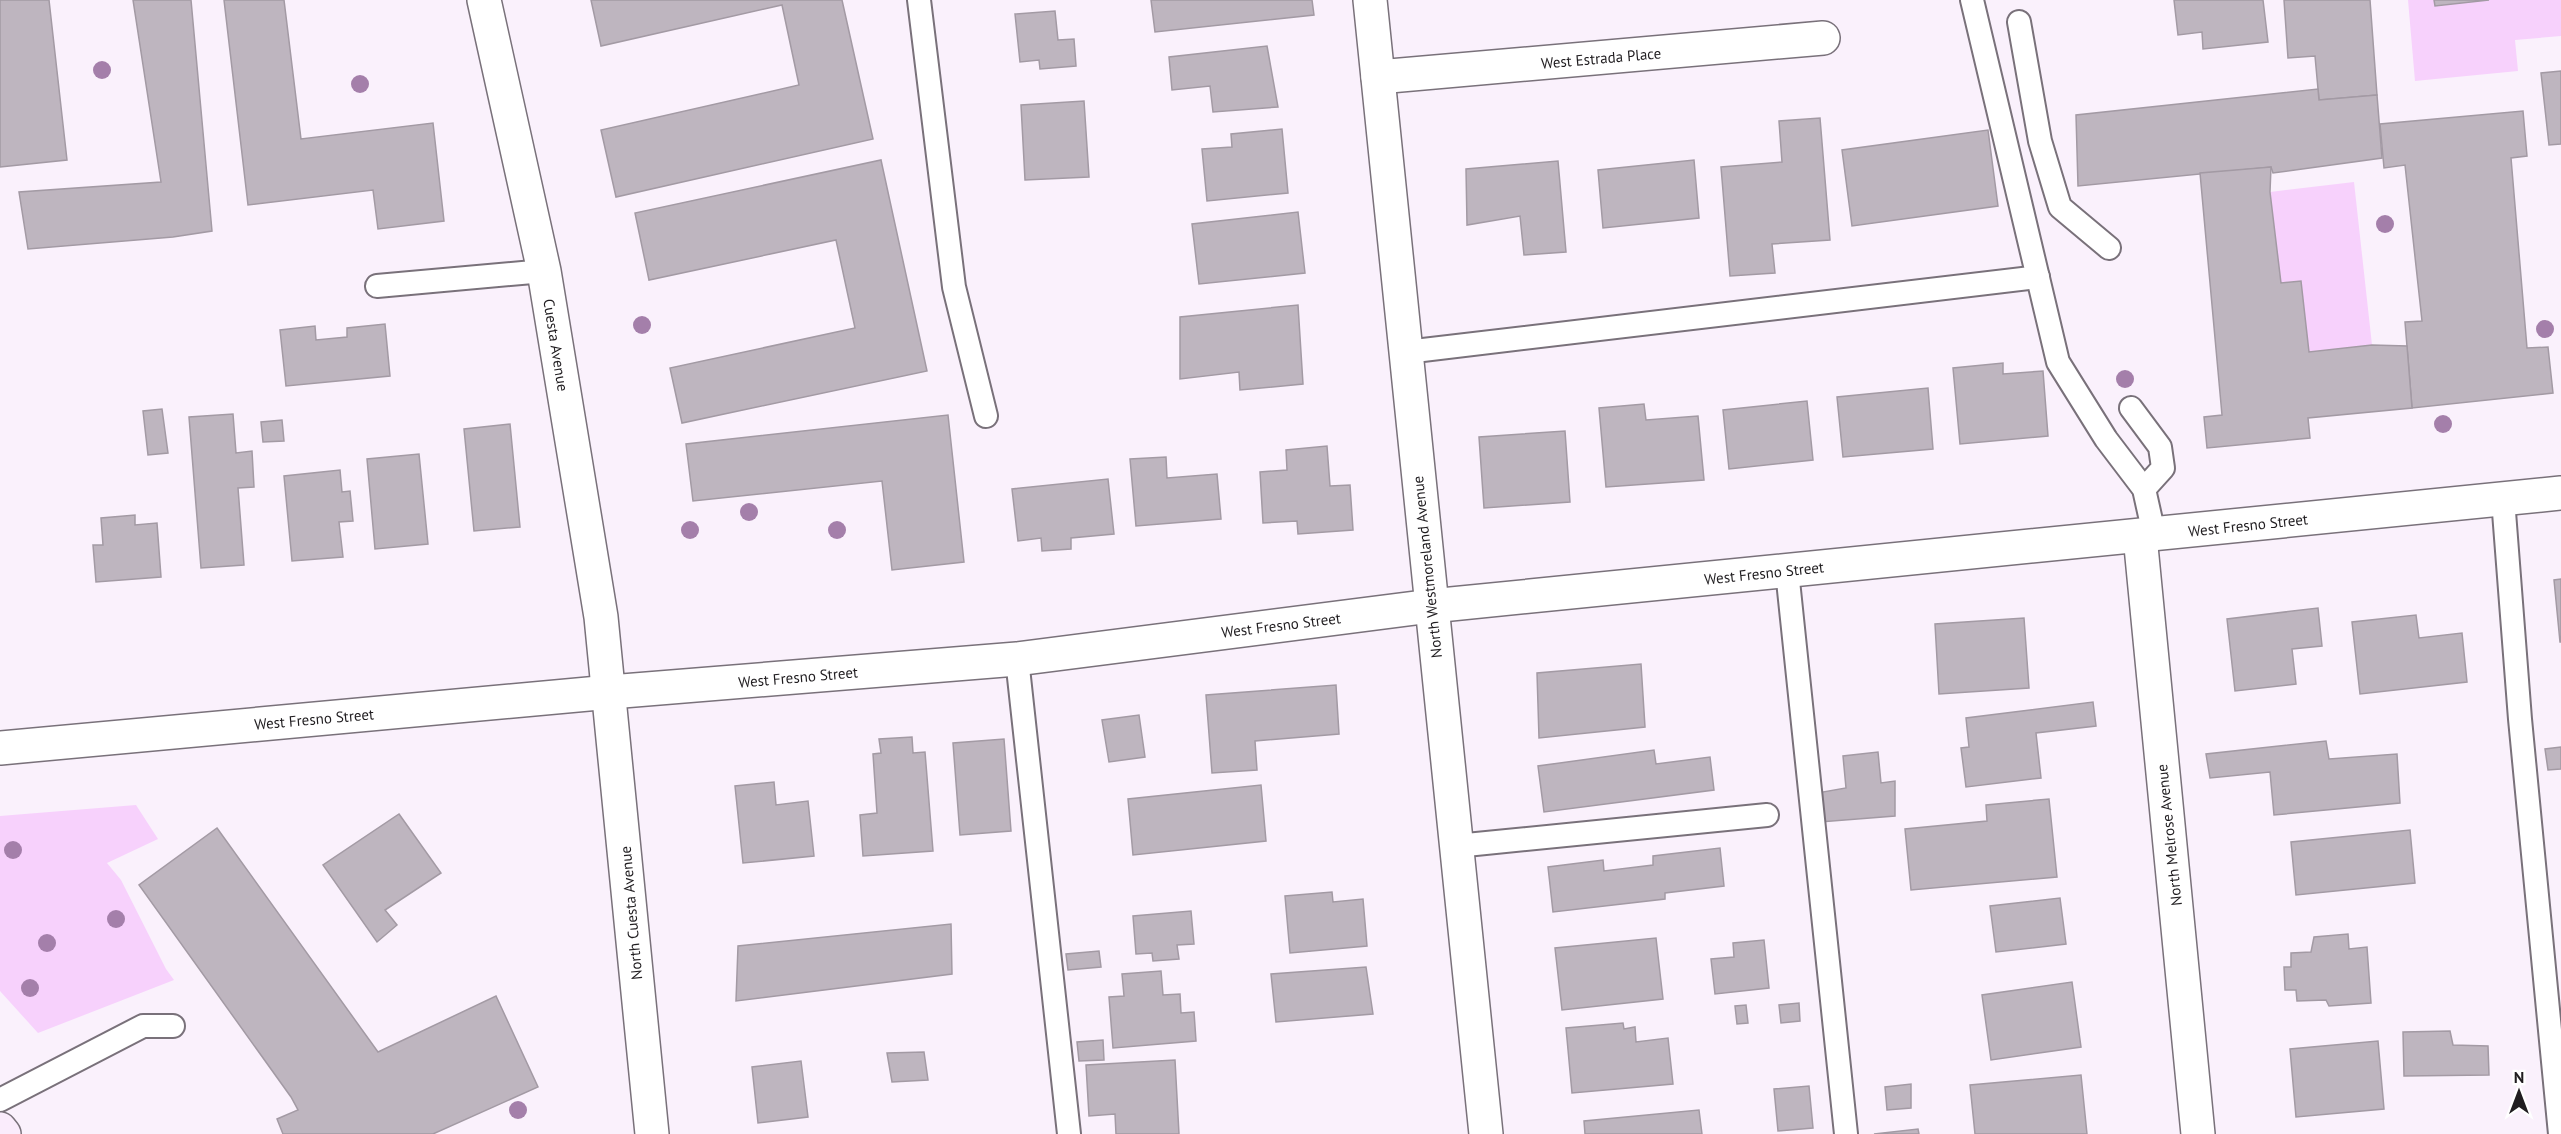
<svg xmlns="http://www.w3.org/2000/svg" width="2561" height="1134" viewBox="0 0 2561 1134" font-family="'PT Sans',sans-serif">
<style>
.green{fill:#f7d1fc}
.building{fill:#beb5bf;stroke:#a39aa4;stroke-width:1.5}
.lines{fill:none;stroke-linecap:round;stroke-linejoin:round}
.lane-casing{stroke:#79717a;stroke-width:26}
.street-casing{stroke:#79717a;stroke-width:36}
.secondary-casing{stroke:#79717a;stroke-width:36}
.lane{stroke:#fff;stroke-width:22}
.street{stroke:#fff;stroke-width:33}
.secondary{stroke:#faecfc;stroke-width:33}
.tree{fill:#a47faa}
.labels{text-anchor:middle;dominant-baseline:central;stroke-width:6;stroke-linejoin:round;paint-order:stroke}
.street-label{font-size:15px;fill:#201d20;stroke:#fff}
</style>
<rect width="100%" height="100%" fill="#faf1fc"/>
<!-- green -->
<g class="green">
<polygon points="2408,0 2561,0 2561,36 2515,40 2518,71 2415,81"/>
<polygon points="2354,182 2372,345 2309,352 2301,281 2281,283 2270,192"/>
<polygon points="136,805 158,839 107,863 121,880 166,969 174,980 38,1033 0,991 0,816"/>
</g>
<!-- building -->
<g class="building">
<polygon points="0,0 49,0 67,160 0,167"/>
<polygon points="133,0 191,0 212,231 173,237 28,249 19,192 161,182"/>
<polygon points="224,0 284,0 301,139 433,123 444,221 378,229 373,190 248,205"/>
<polygon points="591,0 842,0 873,139 616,197 601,130 799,85 782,5 601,46"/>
<polygon points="1151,0 1312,0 1314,15 1155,32"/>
<polygon points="2174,0 2263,0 2268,42 2203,49 2202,32 2178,35"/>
<polygon points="2284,0 2370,0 2377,95 2319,100 2315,56 2288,58"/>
<polygon points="2434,0 2489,0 2435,6"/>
<polygon points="1055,11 1058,40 1074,39 1076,66 1040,69 1039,60 1020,62 1015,14"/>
<polygon points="1267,46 1278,107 1213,112 1210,86 1172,90 1169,57"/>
<polygon points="2561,71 2561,144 2549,145 2541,73"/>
<polygon points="2318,89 2319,100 2377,95 2382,158 2273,173 2271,167 2078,186 2076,115"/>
<polygon points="1084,101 1089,177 1025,180 1021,105"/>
<polygon points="2523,111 2527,156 2511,158 2527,348 2548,347 2553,393 2412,408 2405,322 2422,321 2405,165 2384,168 2380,124"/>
<polygon points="1820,118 1830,240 1772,244 1775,273 1730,276 1721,167 1782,162 1779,121"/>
<polygon points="1282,129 1288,193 1207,201 1202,149 1232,147 1231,134"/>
<polygon points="1988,130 1998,206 1852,226 1842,150"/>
<polygon points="881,160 927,371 682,423 670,368 855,328 836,240 649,280 635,213"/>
<polygon points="1694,160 1699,218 1603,228 1598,170"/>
<polygon points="1558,161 1566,252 1524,255 1520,216 1467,225 1466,169"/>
<polygon points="2271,167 2270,192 2281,283 2301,281 2309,352 2372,345 2407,346 2412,408 2308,418 2310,438 2207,448 2204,417 2222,415 2200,173"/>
<polygon points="1298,212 1305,273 1199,284 1192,224"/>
<polygon points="1298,305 1303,384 1240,390 1239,372 1180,379 1180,317"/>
<polygon points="385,324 390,376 286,386 280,330 315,326 316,340 347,337 347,328"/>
<polygon points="2003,363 2003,374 2043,371 2048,436 1960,444 1953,368"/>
<polygon points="1928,388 1933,449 1843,457 1837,397"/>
<polygon points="1807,401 1813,460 1729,469 1723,410"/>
<polygon points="1644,404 1646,420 1698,416 1704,480 1606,487 1599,408"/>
<polygon points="162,409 168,453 148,455 143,411"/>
<polygon points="233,414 236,453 252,451 254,487 238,488 244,565 201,568 189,417"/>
<polygon points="948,415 964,562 892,570 882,481 693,501 686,444"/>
<polygon points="282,420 284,441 263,442 261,422"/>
<polygon points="510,424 520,527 474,531 464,429"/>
<polygon points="1565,431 1570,502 1484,508 1479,437"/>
<polygon points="1327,446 1330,486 1350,485 1353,530 1298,534 1297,521 1263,523 1260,472 1287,470 1286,450"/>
<polygon points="419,454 428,544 375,549 367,459"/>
<polygon points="1166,457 1167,478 1217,474 1221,519 1136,526 1130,459"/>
<polygon points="340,470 342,492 350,491 353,521 339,522 343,557 292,561 284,476"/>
<polygon points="1108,479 1114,534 1071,538 1071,549 1042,551 1041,538 1018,541 1012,489"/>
<polygon points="135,515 135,525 157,523 161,577 96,582 93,545 103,545 101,518"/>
<polygon points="2561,579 2561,642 2560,642 2554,580"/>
<polygon points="2318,608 2322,646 2292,649 2296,684 2235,691 2227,619"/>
<polygon points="2416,615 2419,638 2462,633 2467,682 2360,694 2352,622"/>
<polygon points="2024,618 2029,688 1939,694 1935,624"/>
<polygon points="1641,664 1645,727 1539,738 1537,673"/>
<polygon points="1336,685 1339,734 1255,741 1257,770 1212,773 1206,695"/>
<polygon points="2093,702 2096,726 2036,733 2041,778 1966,787 1961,748 1969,747 1966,718"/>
<polygon points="1139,715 1145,757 1109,762 1102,720"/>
<polygon points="912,737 913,753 925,752 933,851 863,856 860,815 877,813 873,754 881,753 879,739"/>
<polygon points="1004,739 1011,831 960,835 953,743"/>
<polygon points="2326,741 2329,759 2397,754 2400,803 2274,815 2270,772 2210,778 2206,754"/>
<polygon points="2561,747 2561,769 2548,770 2545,749"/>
<polygon points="1654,750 1656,764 1710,757 1714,790 1544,812 1538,766"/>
<polygon points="1878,752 1881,783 1895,781 1895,816 1820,822 1817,793 1846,788 1843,756"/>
<polygon points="774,782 776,805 808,801 814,856 743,863 735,786"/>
<polygon points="1261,785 1266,841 1133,855 1128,799"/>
<polygon points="2049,799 2057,877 1911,890 1905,829 1987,821 1986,805"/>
<polygon points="399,814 441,873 385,910 397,925 377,942 323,865"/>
<polygon points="217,828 378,1052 496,996 538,1087 433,1134 283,1134 277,1119 298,1110 291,1097 139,885"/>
<polygon points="2410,830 2415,883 2296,895 2291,842"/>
<polygon points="1720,848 1724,886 1665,893 1665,899 1553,912 1548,867 1603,860 1604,871 1653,865 1653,856"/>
<polygon points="1332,892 1333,902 1363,899 1367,946 1290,953 1285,896"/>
<polygon points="2060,898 2066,944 1996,952 1990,906"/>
<polygon points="1191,911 1194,944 1177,945 1179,959 1153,961 1152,953 1136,954 1133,916"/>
<polygon points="951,924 952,974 736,1001 738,946"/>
<polygon points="2348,934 2349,949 2367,947 2371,1003 2329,1006 2326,1000 2297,1001 2296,990 2285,990 2284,967 2291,967 2291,953 2311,952 2314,937"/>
<polygon points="1656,938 1663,999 1562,1010 1555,948"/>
<polygon points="1764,940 1769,988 1715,994 1711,959 1734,957 1733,943"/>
<polygon points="1099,951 1101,967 1068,970 1066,954"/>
<polygon points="1366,967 1373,1014 1276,1022 1271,974"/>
<polygon points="1161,971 1163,995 1180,994 1181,1013 1194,1012 1196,1041 1113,1048 1109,997 1124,996 1122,974"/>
<polygon points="2072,982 2081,1047 1991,1060 1982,995"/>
<polygon points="1799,1003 1800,1021 1781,1023 1779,1005"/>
<polygon points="1746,1005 1748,1023 1737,1024 1735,1006"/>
<polygon points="1623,1023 1624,1029 1635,1027 1636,1042 1668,1038 1673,1084 1572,1093 1566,1028"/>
<polygon points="2450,1031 2453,1045 2488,1046 2489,1075 2404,1076 2403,1032"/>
<polygon points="1103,1040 1104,1060 1079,1061 1077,1042"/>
<polygon points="2378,1041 2384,1109 2296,1117 2290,1049"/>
<polygon points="924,1052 928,1080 892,1082 887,1053"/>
<polygon points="1175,1060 1179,1134 1116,1134 1115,1114 1089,1116 1086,1065"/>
<polygon points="801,1061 808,1117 758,1123 752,1067"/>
<polygon points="2081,1075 2087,1134 1975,1134 1970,1085"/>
<polygon points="1911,1084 1911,1108 1887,1110 1885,1087"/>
<polygon points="1809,1086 1813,1128 1778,1131 1774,1089"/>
<polygon points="1699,1110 1702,1134 1585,1134 1584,1121"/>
<polygon points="1918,1129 1919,1134 1874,1134"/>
</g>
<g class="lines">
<!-- lane casing -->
<g class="lane-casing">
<g id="lane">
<polyline points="919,0 954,287 986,416"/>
<polyline points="1972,0 2058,362 2106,439 2144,489 2154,534"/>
<polyline points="2019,22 2040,141 2060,207 2109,248"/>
<polyline points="377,286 544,271"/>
<polyline points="1406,352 2038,277"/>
<polyline points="2131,408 2160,447 2163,468 2144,489"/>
<polyline points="2503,499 2520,719 2560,1134"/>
<polyline points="1787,571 1846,1134"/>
<polyline points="1017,659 1069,1134"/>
<polyline points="1456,846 1767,815"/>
<polyline points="0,1100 143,1026 173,1026"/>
</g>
</g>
<!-- street casing -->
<g class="street-casing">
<g id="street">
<polyline points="484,0 544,271 601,617 652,1134"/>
<polyline points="1370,0 1486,1134"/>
<polyline points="1378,77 1823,38"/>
<polyline points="2140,536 2198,1134"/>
<polyline points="0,748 610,692 1017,659 1431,606 2561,493"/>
</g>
</g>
<!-- secondary casing -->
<g class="secondary-casing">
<polyline id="secondary" points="0,1129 4,1134"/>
</g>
<!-- lane -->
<use href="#lane" class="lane"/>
<!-- street -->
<use href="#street" class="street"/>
<!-- secondary -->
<use href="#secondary" class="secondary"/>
</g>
<!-- trees -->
<g class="tree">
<circle cx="102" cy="70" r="9"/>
<circle cx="360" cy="84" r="9"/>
<circle cx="2385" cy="224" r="9"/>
<circle cx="642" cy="325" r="9"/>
<circle cx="2545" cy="329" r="9"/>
<circle cx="2125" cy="379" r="9"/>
<circle cx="2443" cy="424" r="9"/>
<circle cx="749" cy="512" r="9"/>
<circle cx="690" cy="530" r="9"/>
<circle cx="837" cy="530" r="9"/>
<circle cx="13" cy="850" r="9"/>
<circle cx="116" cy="919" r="9"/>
<circle cx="47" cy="943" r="9"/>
<circle cx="30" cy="988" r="9"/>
<circle cx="518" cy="1110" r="9"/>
</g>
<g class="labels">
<!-- street labels -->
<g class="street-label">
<text transform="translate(1601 58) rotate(-5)">West Estrada Place</text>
<text transform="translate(556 345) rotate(81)">Cuesta Avenue</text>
<text transform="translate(2248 525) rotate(-6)">West Fresno Street</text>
<text transform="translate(1427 567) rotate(-96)">North Westmoreland Avenue</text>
<text transform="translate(1764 573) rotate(-6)">West Fresno Street</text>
<text transform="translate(1281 625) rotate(-7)">West Fresno Street</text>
<text transform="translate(798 677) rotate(-5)">West Fresno Street</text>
<text transform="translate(314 719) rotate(-5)">West Fresno Street</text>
<text transform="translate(2169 835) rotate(-96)">North Melrose Avenue</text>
<text transform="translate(631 913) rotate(-95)">North Cuesta Avenue</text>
</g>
</g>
<!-- north arrow -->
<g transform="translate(2519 1092)" stroke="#ffffff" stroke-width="4.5" paint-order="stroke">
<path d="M0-4.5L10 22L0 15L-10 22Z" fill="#201d20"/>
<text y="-9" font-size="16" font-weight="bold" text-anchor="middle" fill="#201d20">N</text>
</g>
</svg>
